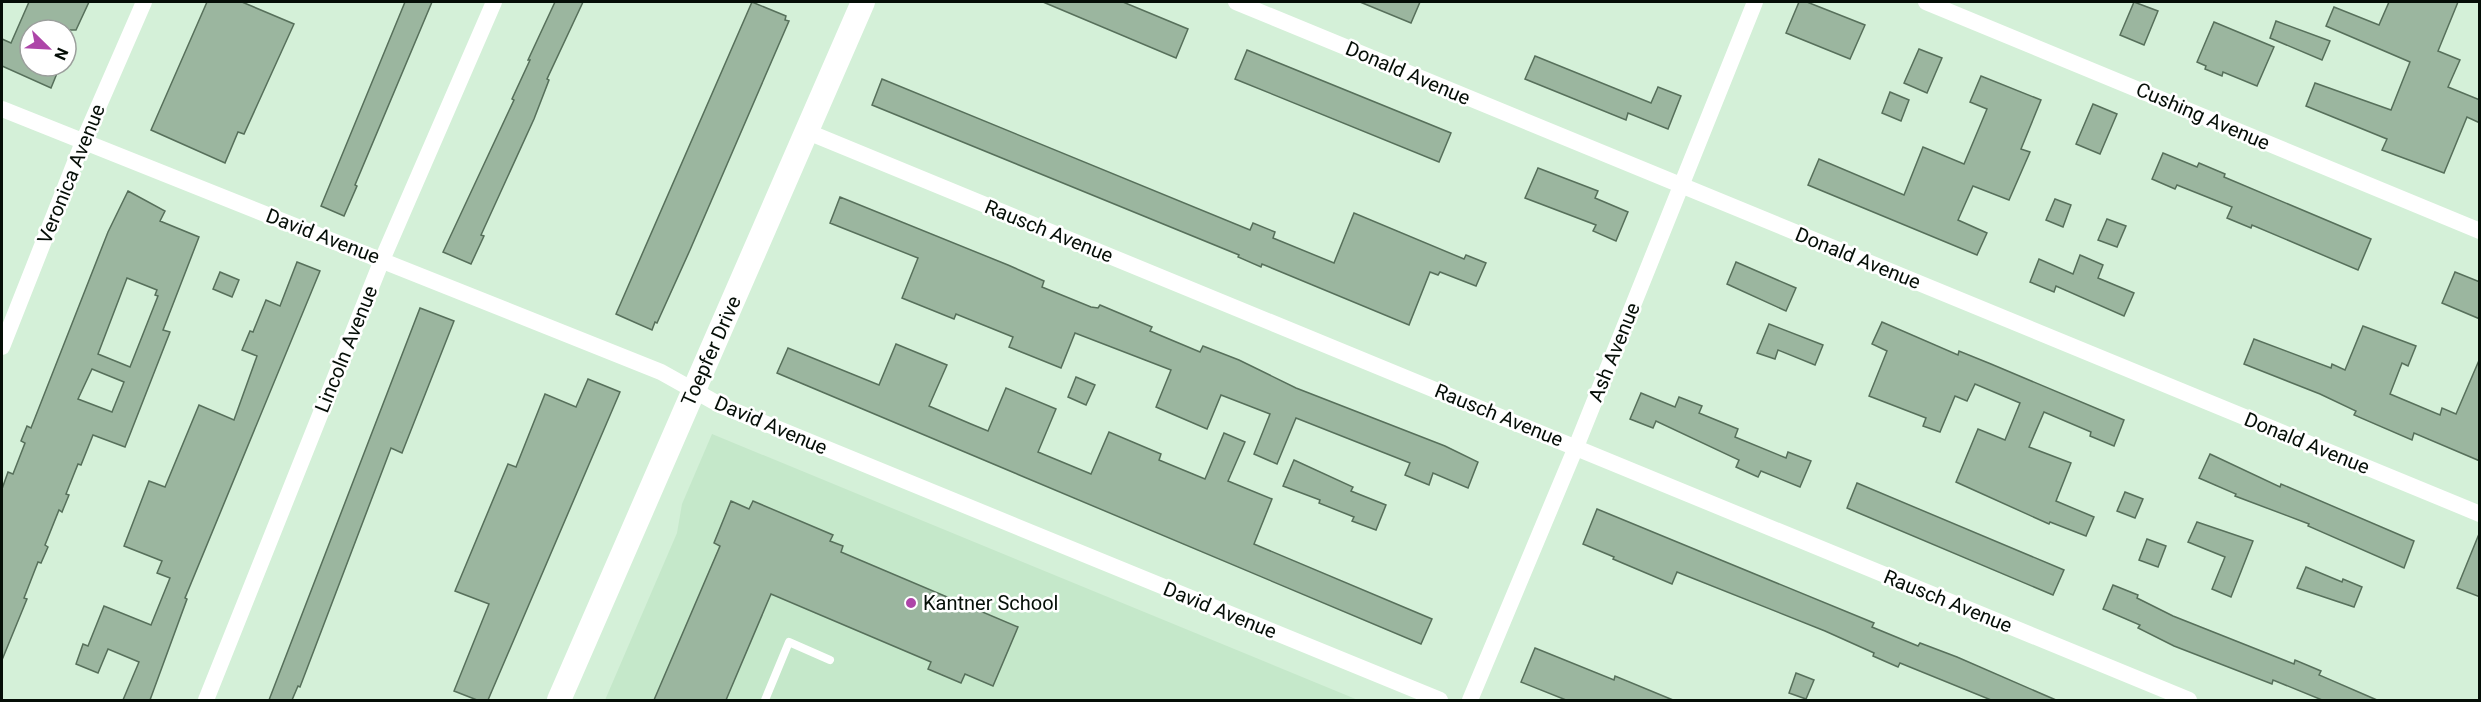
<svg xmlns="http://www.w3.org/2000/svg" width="2481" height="702" viewBox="0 0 2481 702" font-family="Roboto,sans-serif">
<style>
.built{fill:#c5e8ca}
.building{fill:#9bb69f;stroke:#57705b;stroke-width:1.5;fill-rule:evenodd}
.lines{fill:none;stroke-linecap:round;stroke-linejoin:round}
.lane{stroke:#fff;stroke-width:8}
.street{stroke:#fff;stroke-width:16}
.secondary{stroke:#fff;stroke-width:24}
.poi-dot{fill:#ad45a8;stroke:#fff;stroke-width:2}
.labels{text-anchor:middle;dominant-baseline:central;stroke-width:5;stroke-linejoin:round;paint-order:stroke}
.street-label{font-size:20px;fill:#050e07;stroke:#fff}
.poi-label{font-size:20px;fill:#050e07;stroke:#fff;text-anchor:start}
</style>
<rect width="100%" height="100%" fill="#d4f0d8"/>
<!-- built -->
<polygon class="built" points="712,434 1358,700 605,700 677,533 682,504"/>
<!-- building -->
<g class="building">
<polygon points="29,2 89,2 76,30 30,30 30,66 60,66 51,88 2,66 2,39 11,43"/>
<polygon points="207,2 242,2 294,24 244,134 238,132 225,163 151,130"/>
<polygon points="405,2 432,2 355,185 357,186 344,216 321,206"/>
<polygon points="555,2 583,2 547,79 549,80 534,119 481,235 484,236 471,264 443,252 514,100 512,99 530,60 528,60"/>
<polygon points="752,2 786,16 785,20 789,21 690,250 657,323 655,322 652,330 616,314"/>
<polygon points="1043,2 1123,2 1188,29 1176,58"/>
<polygon points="1360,2 1420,2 1411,23"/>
<polygon points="1799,2 1807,2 1865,25 1850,59 1786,33"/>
<polygon points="2134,2 2158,11 2144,45 2120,35"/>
<polygon points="2389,2 2458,2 2438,51 2460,60 2448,87 2480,100 2480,123 2467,117 2444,173 2382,150 2387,139 2306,106 2315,83 2391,110 2410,62 2326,26 2334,7 2379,25"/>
<polygon points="2276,21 2330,41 2322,60 2270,38"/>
<polygon points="2214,22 2274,47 2257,86 2223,72 2222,76 2205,69 2206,66 2197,62"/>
<polygon points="1919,49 1942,58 1927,93 1904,83"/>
<polygon points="1247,50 1451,133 1439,162 1235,79"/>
<polygon points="1535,56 1651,103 1658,87 1681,96 1668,129 1628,113 1626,120 1525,79"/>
<polygon points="1981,76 2041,100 2021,149 2030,152 2009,200 1973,186 1958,220 1987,233 1977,255 1808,185 1819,159 1904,195 1923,147 1964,164 1987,109 1970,102"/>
<polygon points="882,79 1250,230 1253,223 1275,232 1273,238 1334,263 1354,213 1464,259 1466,255 1486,263 1476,286 1440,272 1438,275 1430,272 1409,325 1262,264 1261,267 1238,257 1239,255 872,105"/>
<polygon points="1890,92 1909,100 1901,121 1882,113"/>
<polygon points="2093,104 2117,114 2100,154 2076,144"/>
<polygon points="2163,153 2197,167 2199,163 2225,174 2224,177 2371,239 2358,270 2252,225 2251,228 2227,218 2232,207 2177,185 2175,189 2152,179"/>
<polygon points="1538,168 1598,191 1595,198 1628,212 1616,241 1593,231 1596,225 1525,198"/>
<path d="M128 191 165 211 160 221 199 237 163 330 170 332 125 447 93 435 81 465 78 464 66 494 69 495 62 512 59 510 45 545 48 547 41 563 38 562 24 598 27 599 2 660V489L8 472 13 474 25 443 21 441 27 426 31 428 108 232ZM127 278 157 290 155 295 158 296 130 367 98 354ZM92 369 124 382 112 412 78 399Z"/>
<polygon points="840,197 1008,265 1044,281 1042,287 1091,307 1098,308 1100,305 1152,327 1150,331 1200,352 1203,346 1239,360 1296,388 1445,446 1478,462 1468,488 1433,473 1429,485 1405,475 1410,463 1296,418 1277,464 1254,454 1270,414 1221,395 1207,429 1156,407 1171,370 1075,333 1061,368 1009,347 1013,337 956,314 954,319 902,298 918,258 830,223"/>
<polygon points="2055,199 2071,205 2063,227 2046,220"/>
<polygon points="2107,219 2126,226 2117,247 2098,240"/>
<polygon points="2080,255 2103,265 2098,278 2134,293 2124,316 2056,286 2054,292 2030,282 2039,259 2073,274"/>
<polygon points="297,262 320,271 185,598 187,599 150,700 123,700 139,662 108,649 98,673 76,664 83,644 88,646 104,606 151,625 170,578 157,573 162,561 124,546 149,481 165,487 199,405 234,420 257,356 242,350 250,331 253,332 266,300 280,306"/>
<polygon points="1736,262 1796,288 1786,311 1727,284"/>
<polygon points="220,272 239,280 232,297 213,289"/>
<polygon points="2455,272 2480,282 2480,319 2442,303"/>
<polygon points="420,308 454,321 402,453 391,448 300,687 298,686 292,700 269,700"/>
<polygon points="1882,322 1958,355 1959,351 1991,364 2124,420 2114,446 2090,436 2091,432 2044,412 2029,447 2071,463 2056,501 2094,517 2086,536 2050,522 2049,524 1956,482 1978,429 2005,440 2020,403 1975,384 1967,401 1955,396 1940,432 1923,426 1926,418 1869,396 1887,351 1872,344"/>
<polygon points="1769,324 1823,345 1815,365 1778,350 1775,359 1757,353"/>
<polygon points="2363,326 2416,346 2408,366 2402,363 2390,394 2440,415 2442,408 2456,414 2480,358 2480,461 2414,433 2412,440 2354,415 2356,411 2320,394 2244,364 2254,339 2331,368 2332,364 2345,370"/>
<polygon points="896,344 947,365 929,406 971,424 988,431 1006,388 1056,409 1038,452 1091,474 1109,432 1161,454 1159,460 1205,479 1224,433 1245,442 1228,481 1272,499 1254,544 1432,619 1421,644 777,373 788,348 879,385"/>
<polygon points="1076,377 1095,385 1086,405 1068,397"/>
<polygon points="588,379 620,392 488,700 477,700 454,691 489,604 455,591 508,464 516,467 545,394 576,407"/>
<polygon points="1641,393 1675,407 1679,397 1702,406 1699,413 1738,429 1735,437 1786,458 1788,452 1811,461 1800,487 1761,471 1758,477 1736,467 1739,460 1656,421 1653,428 1630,419"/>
<polygon points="2210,454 2280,487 2281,484 2414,541 2404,568 2308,526 2309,524 2235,496 2236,494 2199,478"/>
<polygon points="1294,460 1353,487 1351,491 1386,505 1376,530 1352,521 1354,517 1319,503 1320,500 1283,486"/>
<polygon points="1857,483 2064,570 2053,595 1847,508"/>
<polygon points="2125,492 2143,499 2135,518 2117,511"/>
<polygon points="731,501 749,509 753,501 833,535 830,541 843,546 841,552 1018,627 993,686 965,674 961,683 928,669 931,662 771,594 726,700 654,700 720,546 714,543"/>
<polygon points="1597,509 1874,623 1872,627 1918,646 1920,643 1957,657 2056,700 1991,700 1900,663 1898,667 1873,656 1874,653 1825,631 1677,572 1672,584 1613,559 1614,557 1583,544"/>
<polygon points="2197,522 2253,541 2231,597 2212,589 2225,557 2188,542"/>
<polygon points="2479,534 2480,534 2480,597 2457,588"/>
<polygon points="2147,539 2166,546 2158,567 2139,560"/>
<polygon points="2306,567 2342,582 2343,579 2362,587 2354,607 2297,588"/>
<polygon points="2113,585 2138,595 2137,598 2173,616 2294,664 2295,660 2321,671 2319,675 2377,700 2322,700 2273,680 2272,684 2174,646 2138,628 2140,625 2103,609"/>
<polygon points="1535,648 1614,680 1615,676 1673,700 1566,700 1521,682"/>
<polygon points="1796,673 1814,680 1806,699 1789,693"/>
</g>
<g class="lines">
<!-- lane -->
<polyline class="lane" points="765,700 789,642 830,660"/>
<!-- street -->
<g class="street">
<polyline points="1236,2 2480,514"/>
<polyline points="1926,2 2480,231"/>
<polyline points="2,109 661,372 720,405 1440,700"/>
<polyline points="808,132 2189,700"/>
<polyline points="2,347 83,142 144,2"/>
<polyline points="206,700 382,260 494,2"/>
<polyline points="1470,700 1576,447 1755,2"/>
</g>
<!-- secondary -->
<polyline class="secondary" points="559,700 863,2"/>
</g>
<!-- markers -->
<circle class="poi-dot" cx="911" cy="603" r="6"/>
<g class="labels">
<!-- street labels -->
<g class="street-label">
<text transform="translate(1408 73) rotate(23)">Donald Avenue</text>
<text transform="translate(2203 116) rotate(23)">Cushing Avenue</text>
<text transform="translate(71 174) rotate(-68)">Veronica Avenue</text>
<text transform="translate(1049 231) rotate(22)">Rausch Avenue</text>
<text transform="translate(323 236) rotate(21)">David Avenue</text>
<text transform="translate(1858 258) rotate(22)">Donald Avenue</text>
<text transform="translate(346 349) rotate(-68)">Lincoln Avenue</text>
<text transform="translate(711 351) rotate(-66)">Toepfer Drive</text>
<text transform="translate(1614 352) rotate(-68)">Ash Avenue</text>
<text transform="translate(1499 415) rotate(22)">Rausch Avenue</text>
<text transform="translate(771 425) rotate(23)">David Avenue</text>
<text transform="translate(2307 443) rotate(22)">Donald Avenue</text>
<text transform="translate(1948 601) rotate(22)">Rausch Avenue</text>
<text transform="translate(1220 610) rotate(22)">David Avenue</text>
</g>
<!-- poi labels -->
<g class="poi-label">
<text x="923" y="603">Kantner School</text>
</g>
</g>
<!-- border -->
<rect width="2481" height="702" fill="none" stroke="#050e07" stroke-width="6"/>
<!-- north arrow -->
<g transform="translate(48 48) rotate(114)"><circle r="28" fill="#ffffff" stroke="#9b9f9c" stroke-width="1.5"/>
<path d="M0-4.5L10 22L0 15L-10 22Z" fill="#ad45a8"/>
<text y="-9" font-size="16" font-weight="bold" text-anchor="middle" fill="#050e07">N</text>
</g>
</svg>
